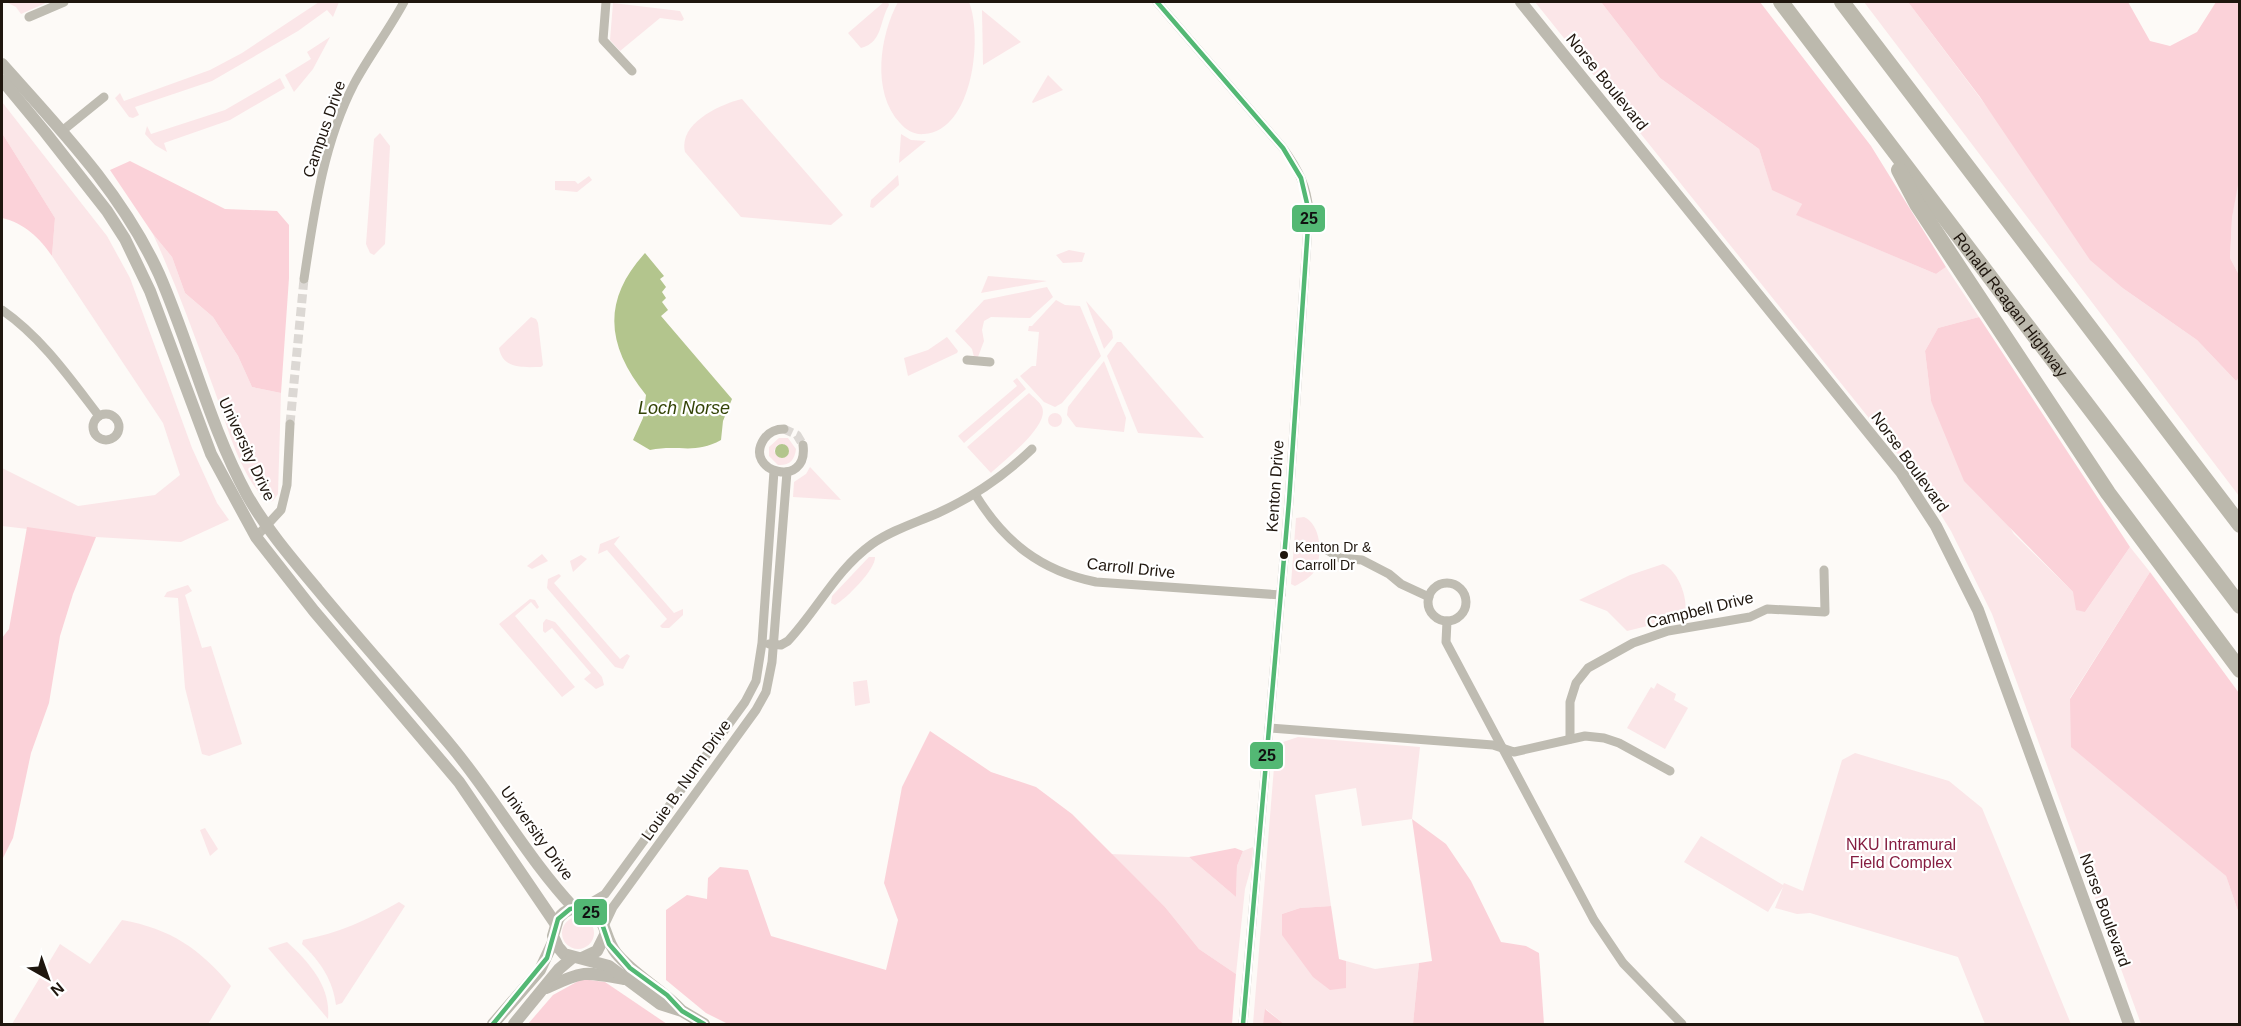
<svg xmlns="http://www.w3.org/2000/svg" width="2241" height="1026" viewBox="0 0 2241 1026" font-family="Helvetica,sans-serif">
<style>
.green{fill:#fbe6e8;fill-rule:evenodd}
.forest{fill:#fbd2d9}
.water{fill:#b3c58d}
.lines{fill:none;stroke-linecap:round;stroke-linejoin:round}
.street-tunnel{stroke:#dcd8d4;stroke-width:9;stroke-dasharray:9 4.5;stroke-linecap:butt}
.street{stroke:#bfbcb2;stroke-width:9}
.secondary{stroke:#bdbab0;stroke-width:12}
.highway{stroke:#bcb9ad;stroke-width:16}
.bus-1-casing{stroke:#fff;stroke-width:9}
.bus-1{stroke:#53b874;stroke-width:4.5}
.bus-dot{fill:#1f160e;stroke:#fff;stroke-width:2}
.labels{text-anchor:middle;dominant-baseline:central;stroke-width:4.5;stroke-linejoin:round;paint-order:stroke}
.bus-label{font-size:14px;fill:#1f160e;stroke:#fff;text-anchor:start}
.street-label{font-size:16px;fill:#1f160e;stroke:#fff}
.park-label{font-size:16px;fill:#851d40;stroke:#fff}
.water-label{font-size:18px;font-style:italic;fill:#334306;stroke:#fff}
.line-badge{stroke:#fff;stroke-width:2}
.pale-badge-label{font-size:16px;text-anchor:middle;font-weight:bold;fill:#111}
</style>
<rect width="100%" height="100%" fill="#fdfaf7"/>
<!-- green -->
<g class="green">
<polygon points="6,2 48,2 21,14 16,7"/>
<polygon points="319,2 339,2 333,17 327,10 298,31 212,81 135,107 139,115 133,118 129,117 115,98 120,93 124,101 210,70 242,53"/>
<path d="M884 2H888L889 5C879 22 883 42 861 48L848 33Z"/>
<path d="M898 2H969C983 37 973 131 924 134 914 135 906 130 900 123 871 92 880 35 898 2Z"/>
<polygon points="1535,2 1601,2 1660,78 1759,149 1772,189 1802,204 1797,215 1936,274 1946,267 1979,317 1938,328 1925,351 1931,401 2014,534 2073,592 2085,612 2130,547 2150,572 2070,698 2185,840 2226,876 2239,914 2239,1024 2141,1024 1992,614 1951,531 1921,483"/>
<polygon points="1864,2 1908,2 2124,289 2197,340 2236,381 2239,376 2239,496"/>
<polygon points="613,3 680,11 684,19 682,21 660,18 620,51 610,40"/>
<polygon points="982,10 1021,42 983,65"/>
<polygon points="330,37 313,69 294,92 285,75 311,59 307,52"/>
<polygon points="1048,75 1063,90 1033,103 1032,102"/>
<polygon points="280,78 285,88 230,120 164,143 167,152 155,145 145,134 147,126 151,134 225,110"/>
<path d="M742 99 843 215 831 225 741 217 685 152C678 123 721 104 742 99Z"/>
<polygon points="2,102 107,236 130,278 192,448 217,503 229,520 181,542 96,537 2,526 2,468 78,506 155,495 180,475 163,423 52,256 55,218 2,133"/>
<polygon points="380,133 390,146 385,244 374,255 370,253 366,244 374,139"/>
<polygon points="901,134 911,140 926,141 899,163"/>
<polygon points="2239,174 2239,275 2230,258 2232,218"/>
<polygon points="898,175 899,185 873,208 870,207 871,200"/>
<polygon points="589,176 592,180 577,192 555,190 555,181 575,181 578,184"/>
<path d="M153 234 172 257 185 293 213 317 238 356 252 387 281 393 278 494 273 501 267 502C237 471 226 420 211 381 193 331 175 282 153 234Z"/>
<polygon points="1069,250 1085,253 1082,262 1063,263 1056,255"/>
<polygon points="988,276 1047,281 981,293"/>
<polygon points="1047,287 1053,297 1030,318 991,317 984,321 982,330 984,341 978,357 974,357 972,349 955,331 984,300"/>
<polygon points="1056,300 1065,305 1080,306 1101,356 1062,403 1055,407 1044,402 1020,376 1032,366 1036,366 1039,332 1028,331 1029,326 1032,326"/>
<polygon points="1086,301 1112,331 1113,338 1104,349"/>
<path d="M531 317 536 319 538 323 543 365 541 367C524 367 503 370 499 348Z"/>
<polygon points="947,337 958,351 957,353 908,376 904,358 928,350"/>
<polygon points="1117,342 1121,342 1204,438 1138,433 1107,356"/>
<polygon points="1104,361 1126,418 1124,432 1076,427 1067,415 1068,407"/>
<polygon points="1017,378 1026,389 964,443 958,436 1017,386 1013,381"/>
<path d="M1029 393C1033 397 1040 402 1042 407 1050 426 1003 461 991 473L967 447Z"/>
<circle cx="1055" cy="420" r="7"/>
<path d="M779 438H788L796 449C795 460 789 466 778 465L769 456V447ZM784 444 787 456 780 458 774 451 777 445Z"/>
<polygon points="810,467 841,500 793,497 794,482 806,474"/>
<path d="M1304 517C1320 524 1323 552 1316 568 1312 577 1304 581 1295 586L1291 584 1296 518Z"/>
<polygon points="620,536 614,544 674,613 683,609 683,615 669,628 662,628 660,626 667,619 607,550 598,554 600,544"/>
<polygon points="542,554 548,561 532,569 527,566"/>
<polygon points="581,555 587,559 573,572 570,561"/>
<path d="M869 557H875C876 569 846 599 835 605L831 603 832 596Z"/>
<path d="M1663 564C1679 571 1690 602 1684 617L1627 631 1607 611 1579 600 1630 575Z"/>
<polygon points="559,574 561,576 554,583 620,659 627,654 630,656 623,669 615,667 547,588 548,579"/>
<polygon points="188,585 192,591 185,595 202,648 211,646 242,744 209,756 202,754 185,688 178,598 164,597 167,592"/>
<polygon points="530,599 535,600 539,607 537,609 531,602 515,616 575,687 562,697 499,624"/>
<polygon points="546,619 555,622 602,677 604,685 596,689 584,679 591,673 552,628 545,633 543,631 543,623"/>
<polygon points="867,680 870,703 855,706 853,682"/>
<polygon points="1657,683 1676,694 1674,700 1688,708 1665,749 1627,728 1651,687 1654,689"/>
<polygon points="1298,737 1420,747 1412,819 1362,826 1356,788 1315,795 1331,906 1300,908 1282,914 1346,988 1346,961 1375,969 1419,963 1413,1024 1284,1024 1266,1009 1263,1024 1253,1024 1275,755 1283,742"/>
<polygon points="1855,753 1949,781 1982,808 2071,1024 1985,1024 1958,957 1810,913 1797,914 1775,908 1783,887 1768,912 1684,862 1701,836 1783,885 1784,883 1803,891 1842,760"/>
<polygon points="205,828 218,849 210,856 200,830"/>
<polygon points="1253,847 1252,864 1245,889 1236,974 1199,949 1165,907 1111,854 1189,857 1236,897 1237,866 1243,851"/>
<path d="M399 902 405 906 342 1003 336 1005C333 980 320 961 302 944L303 940C338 933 368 920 399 902Z"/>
<circle cx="578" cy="933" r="16"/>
<path d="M122 920C171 929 199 948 231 986L208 1024H12L60 944 90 964Z"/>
<path d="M287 942C310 963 331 987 328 1019L268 948Z"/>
</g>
<!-- forest -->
<g class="forest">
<polygon points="1601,2 1760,2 1871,146 1946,267 1936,274 1796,215 1802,204 1772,190 1759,149 1660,78"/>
<polygon points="1908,2 2128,2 2150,41 2170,46 2197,32 2216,2 2239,2 2240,174 2232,218 2230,258 2239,275 2240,376 2236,381 2197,340 2124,289 2090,260 1980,97"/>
<path d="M2 133 55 218 52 256C40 238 24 223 2 218Z"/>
<polygon points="130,161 225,209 277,211 289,225 289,278 281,393 252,387 238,356 213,317 185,293 172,257 153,234 110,170"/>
<polygon points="1979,317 2130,547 2085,612 2076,610 2073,592 1964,481 1931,401 1925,351 1938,328"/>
<polygon points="27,527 96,537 73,594 60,636 49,703 31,753 13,838 2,860 2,638 9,629"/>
<polygon points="2150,572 2239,693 2239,914 2226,876 2071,747 2070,699"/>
<polygon points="930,731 991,772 1036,787 1072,814 1165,907 1199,949 1236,974 1232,1024 728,1024 706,1013 666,980 666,910 687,895 707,899 708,878 720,867 748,870 771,936 886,970 898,920 884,883 902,787"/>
<polygon points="1412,819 1446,844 1471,881 1501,942 1526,946 1539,953 1544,1024 1413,1024 1419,963 1432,961"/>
<polygon points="1235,848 1243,851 1237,866 1236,897 1189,857"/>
<polygon points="1331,906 1339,959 1346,961 1346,988 1330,990 1313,977 1282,935 1282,914 1300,908"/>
<polygon points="582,979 605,982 667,1024 528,1024 553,995"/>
<polygon points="1265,1009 1284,1024 1263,1024"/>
</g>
<!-- water -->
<g class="water">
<path d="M645 253 664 276 660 279 666 287 662 292 666 298 662 302 668 310 661 316 732 399 723 421 721 440C694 455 679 444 650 450L633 440 643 418 646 395C607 347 601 301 645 253Z"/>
<circle cx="782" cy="451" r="7"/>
</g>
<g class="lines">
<!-- street-tunnel -->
<g class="street-tunnel">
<polyline points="290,424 304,279"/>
<polyline points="784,429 797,435 803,445"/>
</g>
<!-- street -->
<g class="street">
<polyline points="606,2 603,40 632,71"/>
<path d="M1157 2 1283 148C1298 169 1307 186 1309 212L1289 501 1243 1024"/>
<polyline points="29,17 64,2"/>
<polyline points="62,131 104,97"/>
<path d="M304 279C314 213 323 144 354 84 369 56 389 30 404 2"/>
<path d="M2 310C42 338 69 377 99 416"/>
<polyline points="967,360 990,362"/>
<circle cx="106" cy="427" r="13"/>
<path d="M784 429C776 429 769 432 764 439 742 472 809 490 803 445"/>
<path d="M975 494C1004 542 1041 571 1096 582L1281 595"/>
<polyline points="256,537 281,510 287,485 290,424"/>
<polyline points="1327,550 1340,558 1362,560 1389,574 1401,584 1429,597"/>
<circle cx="1447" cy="602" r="19"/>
<polyline points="1447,621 1446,642 1594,920 1623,963 1682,1024"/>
<path d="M769 644 781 645 788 641C818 609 836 570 872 544 892 530 915 523 938 513 973 497 1004 476 1032 449"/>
<polyline points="1269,728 1493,745 1514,752 1585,736 1604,738 1619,743 1670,771"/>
<polyline points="1570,739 1570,702 1576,683 1588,668 1633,643 1668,631 1750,617 1767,609 1825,612 1824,570"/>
<polyline points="583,907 605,894 745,702 756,681 762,643 774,471"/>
<polyline points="604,926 613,907 756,710 766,692 772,662 787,472"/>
</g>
<!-- secondary -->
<g class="secondary">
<polyline points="1521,2 1901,472 1936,526 1978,610 2129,1024"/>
<path d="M2 64C61 130 122 193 159 274 191 347 209 425 247 495 267 530 293 560 318 590 362 643 408 694 452 747 495 799 528 859 574 908"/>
<polyline points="2,80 45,132 107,211 125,239 150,291 211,454 256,537 314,611 459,782 555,923"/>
<polyline points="582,958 597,951 605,935"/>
<path d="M546 988C584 971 582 971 624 979"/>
<path d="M682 1011C662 989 635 976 616 953 605 940 606 918 591 910 579 904 565 909 558 919L553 936 558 947 564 954 609 966 660 1004 682 1011 704 1024"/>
<polyline points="493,1024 540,970 554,940"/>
<polyline points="514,1024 559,969 572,958"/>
</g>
<!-- highway -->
<g class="highway">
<path id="s1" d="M1781 2 2240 606"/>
<polyline points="1842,2 2240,525"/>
<polyline points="1899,170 1917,204 2108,493 2240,670"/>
</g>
<!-- bus-1 casing -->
<g class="bus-1-casing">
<g id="bus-1">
<polyline points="1157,2 1283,148 1301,178 1309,212 1289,501 1243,1024"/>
<polyline points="493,1024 547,958 558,919 570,909 583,907 600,918 609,944 630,968 667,995 682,1011 704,1024"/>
</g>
</g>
<!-- bus-1 -->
<use href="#bus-1" class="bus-1"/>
</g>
<!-- markers -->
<circle class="bus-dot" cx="1284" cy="555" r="5"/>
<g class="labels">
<!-- bus labels -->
<g class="bus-label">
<text x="1295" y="547">Kenton Dr &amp;<tspan x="1295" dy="18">Carroll Dr</tspan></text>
</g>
<!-- street labels -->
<g class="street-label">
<text transform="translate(1607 82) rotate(51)">Norse Boulevard</text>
<text transform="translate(324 129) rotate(-71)">Campus Drive</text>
<text stroke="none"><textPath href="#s1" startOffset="380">Ronald Reagan Highway</textPath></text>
<text transform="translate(247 449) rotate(65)">University Drive</text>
<text transform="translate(1910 462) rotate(54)">Norse Boulevard</text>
<text transform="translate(1275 486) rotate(-86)">Kenton Drive</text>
<text transform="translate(1131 568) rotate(6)">Carroll Drive</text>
<text transform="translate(1700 610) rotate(-14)">Campbell Drive</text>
<text transform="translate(686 780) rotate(-55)">Louie B. Nunn Drive</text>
<text transform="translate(537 833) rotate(54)">University Drive</text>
<text transform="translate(2105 910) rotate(70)">Norse Boulevard</text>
</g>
<!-- park labels -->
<g class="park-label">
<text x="1901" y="844">NKU Intramural<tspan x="1901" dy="18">Field Complex</tspan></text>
</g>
<!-- water labels -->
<g class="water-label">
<text x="684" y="408">Loch Norse</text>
</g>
</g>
<g class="line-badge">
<rect x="1291" y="204" width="35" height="29" rx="6" fill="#53b874"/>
<rect x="1249" y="741" width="35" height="29" rx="6" fill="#53b874"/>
<rect x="573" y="898" width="35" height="28" rx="6" fill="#53b874"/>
</g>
<g class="pale-badge-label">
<text x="1309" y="224">25</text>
<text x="1267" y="761">25</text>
<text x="591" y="918">25</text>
</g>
<!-- border -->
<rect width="2241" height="1026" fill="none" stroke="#1f160e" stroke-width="6"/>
<!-- north arrow -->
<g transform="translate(48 978) rotate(140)" stroke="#ffffff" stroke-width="4.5" paint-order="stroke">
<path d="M0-4.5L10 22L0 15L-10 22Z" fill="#1f160e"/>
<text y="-9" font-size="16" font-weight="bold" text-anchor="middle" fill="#1f160e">N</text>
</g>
</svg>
